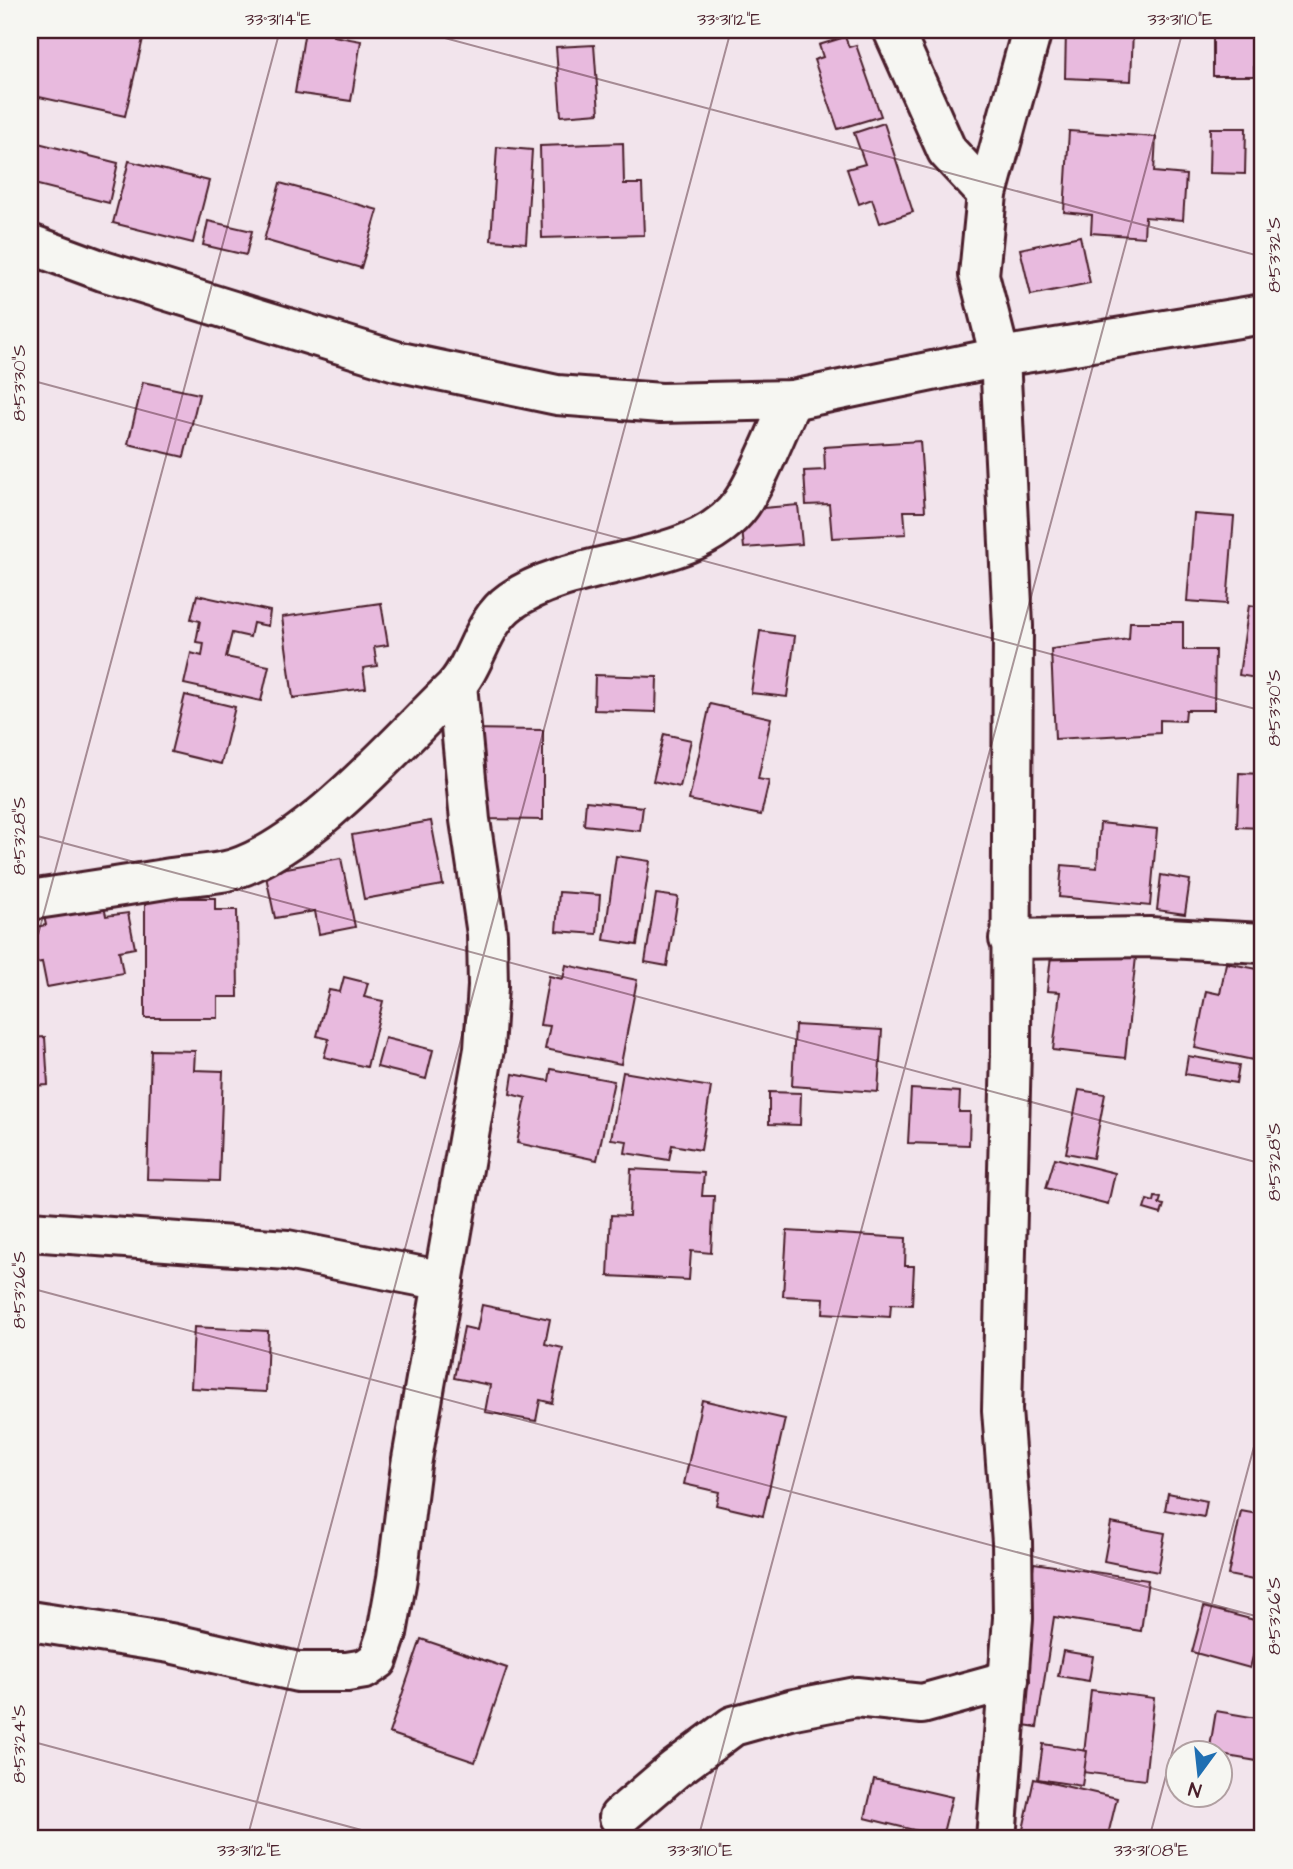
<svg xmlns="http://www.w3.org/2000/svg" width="1293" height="1869" viewBox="0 0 1293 1869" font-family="'Architects Daughter',sans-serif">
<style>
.building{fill:#e8bade;stroke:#4a1f2b;stroke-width:2}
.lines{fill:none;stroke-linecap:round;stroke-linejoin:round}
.street-casing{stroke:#4a1f2b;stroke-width:44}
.secondary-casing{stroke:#4a1f2b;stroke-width:44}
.street{stroke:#f6f6f2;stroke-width:38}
.secondary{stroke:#f6f6f2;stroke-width:38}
.ticks{fill:none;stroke:#4a1f2b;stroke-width:2;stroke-opacity:0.45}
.neatline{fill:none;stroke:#4a1f2b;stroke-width:2.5}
.ticks-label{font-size:18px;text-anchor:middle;fill:#4a1f2b}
</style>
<rect width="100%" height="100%" fill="#f2e4ec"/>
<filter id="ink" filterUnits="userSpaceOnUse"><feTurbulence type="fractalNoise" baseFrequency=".0143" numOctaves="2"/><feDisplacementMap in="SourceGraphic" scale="14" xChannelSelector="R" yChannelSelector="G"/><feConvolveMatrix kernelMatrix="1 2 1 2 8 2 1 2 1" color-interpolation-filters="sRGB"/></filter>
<g filter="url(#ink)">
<!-- building -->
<g class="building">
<polygon points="36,30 145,30 125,116 30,95 30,55"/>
<polygon points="305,30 334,30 333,36 361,41 351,101 295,93"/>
<polygon points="1066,30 1133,30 1131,81 1065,78"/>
<rect x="1213" y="30" width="41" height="46"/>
<polygon points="845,37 849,47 856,45 881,116 838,129 814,60 823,57 819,45"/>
<polygon points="594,45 599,113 561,116 556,47"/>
<polygon points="884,123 913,212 880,223 872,199 859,204 847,169 865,164 854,133"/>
<polygon points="1210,128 1246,128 1245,174 1209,173"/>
<polygon points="1069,131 1156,137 1154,172 1186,175 1183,220 1145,217 1144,237 1091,233 1092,215 1064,212"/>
<polygon points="30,141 118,163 109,203 30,183"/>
<polygon points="623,143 624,184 642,184 644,235 542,238 540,146"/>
<polygon points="497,147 532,150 526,243 491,240"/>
<polygon points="129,161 209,181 193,243 113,223"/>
<polygon points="280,183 378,210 361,268 264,240"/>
<polygon points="208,221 252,231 246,255 203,245"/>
<polygon points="1080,236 1090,283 1031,295 1020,249"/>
<polygon points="143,382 199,394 184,457 128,444"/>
<polygon points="920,441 925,511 904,511 906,534 832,538 829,504 806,505 804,471 825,470 824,447"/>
<polygon points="798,505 802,544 744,548 740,510"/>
<polygon points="1194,514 1234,517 1227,604 1187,601"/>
<polygon points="197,595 270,611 268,626 253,623 250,637 232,633 226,657 269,666 261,701 184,684 191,653 202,656 204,643 196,642 200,621 191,619"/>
<polygon points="381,603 388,645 374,647 377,666 363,668 366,688 293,698 282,617"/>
<polygon points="1249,605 1263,607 1263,699 1260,699 1262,679 1239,675"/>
<polygon points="1130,622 1183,622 1183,650 1215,650 1214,710 1186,710 1185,721 1160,720 1160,733 1055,739 1051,649 1129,639"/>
<polygon points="760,631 795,636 787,697 751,693"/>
<polygon points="595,675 657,677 656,712 594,710"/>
<polygon points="185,695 235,707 221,764 171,752"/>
<polygon points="710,704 771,718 758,779 769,781 761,815 689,800"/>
<polygon points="469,729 543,730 543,820 481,819"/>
<polygon points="664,734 691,740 680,787 653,781"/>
<polygon points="1239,773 1263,774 1263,828 1237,827"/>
<polygon points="586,801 643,807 640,831 584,825"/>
<polygon points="431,821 443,885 364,899 352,835"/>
<polygon points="1100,823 1157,829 1150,906 1059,897 1062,865 1097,868"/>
<polygon points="616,856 650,861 637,945 604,940"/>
<polygon points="341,858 355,927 319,934 315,911 275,918 265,872"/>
<polygon points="1161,875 1190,880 1185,914 1157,910"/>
<polygon points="559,892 600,895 597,934 556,931"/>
<polygon points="656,894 678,897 667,966 645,962"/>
<polygon points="145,898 215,898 215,910 237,910 238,997 218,997 218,1018 145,1018"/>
<polygon points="103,901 106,916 128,913 135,948 119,951 123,973 47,987 42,962 30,964 30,928 46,925 43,912"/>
<polygon points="1052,947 1136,957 1125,1058 1053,1050 1060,992 1047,991"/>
<polygon points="1226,963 1263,970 1263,1039 1257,1038 1253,1060 1195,1048 1206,991 1220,994"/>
<polygon points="566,965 637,980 621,1064 545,1049 550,1026 540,1025 549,976 563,979"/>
<polygon points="344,977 368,983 364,997 383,1001 367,1067 324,1057 329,1039 317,1036 329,990 340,992"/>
<polygon points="795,1025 882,1030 878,1092 792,1086"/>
<polygon points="45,1037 48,1085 30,1086 30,1038"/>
<polygon points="385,1038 433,1050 426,1079 377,1067"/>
<polygon points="151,1050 195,1051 194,1070 223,1071 219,1181 147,1179"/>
<polygon points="1188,1056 1239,1065 1236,1083 1185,1074"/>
<polygon points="551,1069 614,1081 597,1160 517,1143 526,1098 510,1094 513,1074 549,1081"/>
<polygon points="623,1072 711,1087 701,1150 672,1145 669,1160 625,1153 627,1141 611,1139"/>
<polygon points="911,1089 960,1092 959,1112 970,1112 969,1145 908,1143"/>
<polygon points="1079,1090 1105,1094 1093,1158 1066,1153"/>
<polygon points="769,1092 801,1093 800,1125 769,1124"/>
<polygon points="1055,1158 1115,1173 1108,1204 1046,1188"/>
<polygon points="631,1169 704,1173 702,1196 714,1196 711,1253 691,1251 689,1280 608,1276 611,1215 629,1216"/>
<polygon points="1155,1197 1161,1198 1159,1204 1164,1205 1161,1214 1144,1209 1147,1200 1154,1202"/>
<polygon points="787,1231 906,1238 905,1266 914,1266 912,1305 891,1304 890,1317 823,1313 824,1298 783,1296"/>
<polygon points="482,1305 550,1319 545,1344 563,1348 552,1403 540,1400 536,1421 485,1412 490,1385 454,1378 464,1327 477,1330"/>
<polygon points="194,1327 268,1331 266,1392 191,1388"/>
<polygon points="702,1400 785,1419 763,1516 716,1505 719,1492 684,1484"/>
<polygon points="1168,1493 1207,1501 1204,1517 1165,1510"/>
<polygon points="1241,1511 1263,1515 1263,1582 1228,1575"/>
<polygon points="1111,1523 1165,1533 1158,1572 1104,1561"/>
<polygon points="1034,1563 1148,1580 1141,1631 1054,1617 1037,1727 1010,1723"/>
<polygon points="1204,1607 1262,1622 1250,1668 1192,1652"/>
<polygon points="421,1639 507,1668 475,1762 389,1733"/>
<polygon points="1063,1651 1093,1656 1089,1681 1058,1676"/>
<polygon points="1091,1690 1154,1698 1145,1780 1082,1772"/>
<polygon points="1216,1711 1263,1719 1263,1762 1209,1753"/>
<polygon points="1043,1744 1087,1751 1082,1786 1038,1779"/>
<polygon points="874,1779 952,1797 942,1837 865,1818"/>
<polygon points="1034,1779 1117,1798 1107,1839 1021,1839"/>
<polygon points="824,1836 908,1837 908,1839 824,1839"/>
</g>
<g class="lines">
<!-- street casing -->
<g class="street-casing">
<g id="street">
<polyline points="893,30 947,151 987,194"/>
<path d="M30 900C77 893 124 886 171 878 191 875 214 875 234 869 309 845 396 744 453 689 477 665 481 622 511 601 575 555 695 569 741 504 760 477 776 431 792 400"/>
<polyline points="1009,939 1149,937 1263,943"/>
<polyline points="30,1231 287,1250 444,1281"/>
<polyline points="30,1621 170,1643 298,1672 347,1672 365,1669 378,1660 387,1633 397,1578 411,1465 484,1049 488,986 487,934 470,820 457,685"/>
<polyline points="619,1817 674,1770 733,1726 794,1709 856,1697 922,1704 1009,1680"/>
<polyline points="996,1839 1013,1618 1012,1542 1002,1410 1011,1050 1013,626 1000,357 979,275 987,194 1032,30"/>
</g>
</g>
<!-- secondary casing -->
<g class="secondary-casing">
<polyline id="secondary" points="30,244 103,271 396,361 557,395 661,403 792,400 1000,357 1263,314"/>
</g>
<!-- street -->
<use href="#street" class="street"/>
<!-- secondary -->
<use href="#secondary" class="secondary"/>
</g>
</g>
<!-- ticks -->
<path class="ticks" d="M415 30 1263 257M30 380 1263 711M30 834 1263 1164M30 965 280 30M30 1288 1263 1618M30 1741 395 1839M247 1839 731 30M698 1839 1183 30M1149 1839 1263 1413"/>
<!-- margin -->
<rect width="1293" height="1869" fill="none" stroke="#f6f6f2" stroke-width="77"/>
<!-- north arrow -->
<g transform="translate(1199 1774) rotate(195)"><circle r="33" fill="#f6f6f2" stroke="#b1a0a2" stroke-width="2"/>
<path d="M0-5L12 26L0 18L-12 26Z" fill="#1f6fb2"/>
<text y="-10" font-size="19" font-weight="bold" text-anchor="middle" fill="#4a1f2b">N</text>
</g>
<rect x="38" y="38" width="1216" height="1792" class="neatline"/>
<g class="ticks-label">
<text x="278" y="25">33°31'14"E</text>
<text x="729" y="25">33°31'12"E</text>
<text x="1180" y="25">33°31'10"E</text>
<text transform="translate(1274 255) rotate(-90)" y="6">8°53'32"S</text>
<text transform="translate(19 383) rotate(-90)" y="6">8°53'30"S</text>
<text transform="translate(1274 708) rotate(-90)" y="6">8°53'30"S</text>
<text transform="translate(19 836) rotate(-90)" y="6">8°53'28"S</text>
<text transform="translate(1274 1162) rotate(-90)" y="6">8°53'28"S</text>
<text transform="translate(19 1290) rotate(-90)" y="6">8°53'26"S</text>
<text transform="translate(1274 1616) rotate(-90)" y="6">8°53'26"S</text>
<text transform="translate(19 1744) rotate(-90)" y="6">8°53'24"S</text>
<text x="249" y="1856">33°31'12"E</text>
<text x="700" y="1856">33°31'10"E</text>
<text x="1151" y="1856">33°31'08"E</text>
</g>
</svg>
